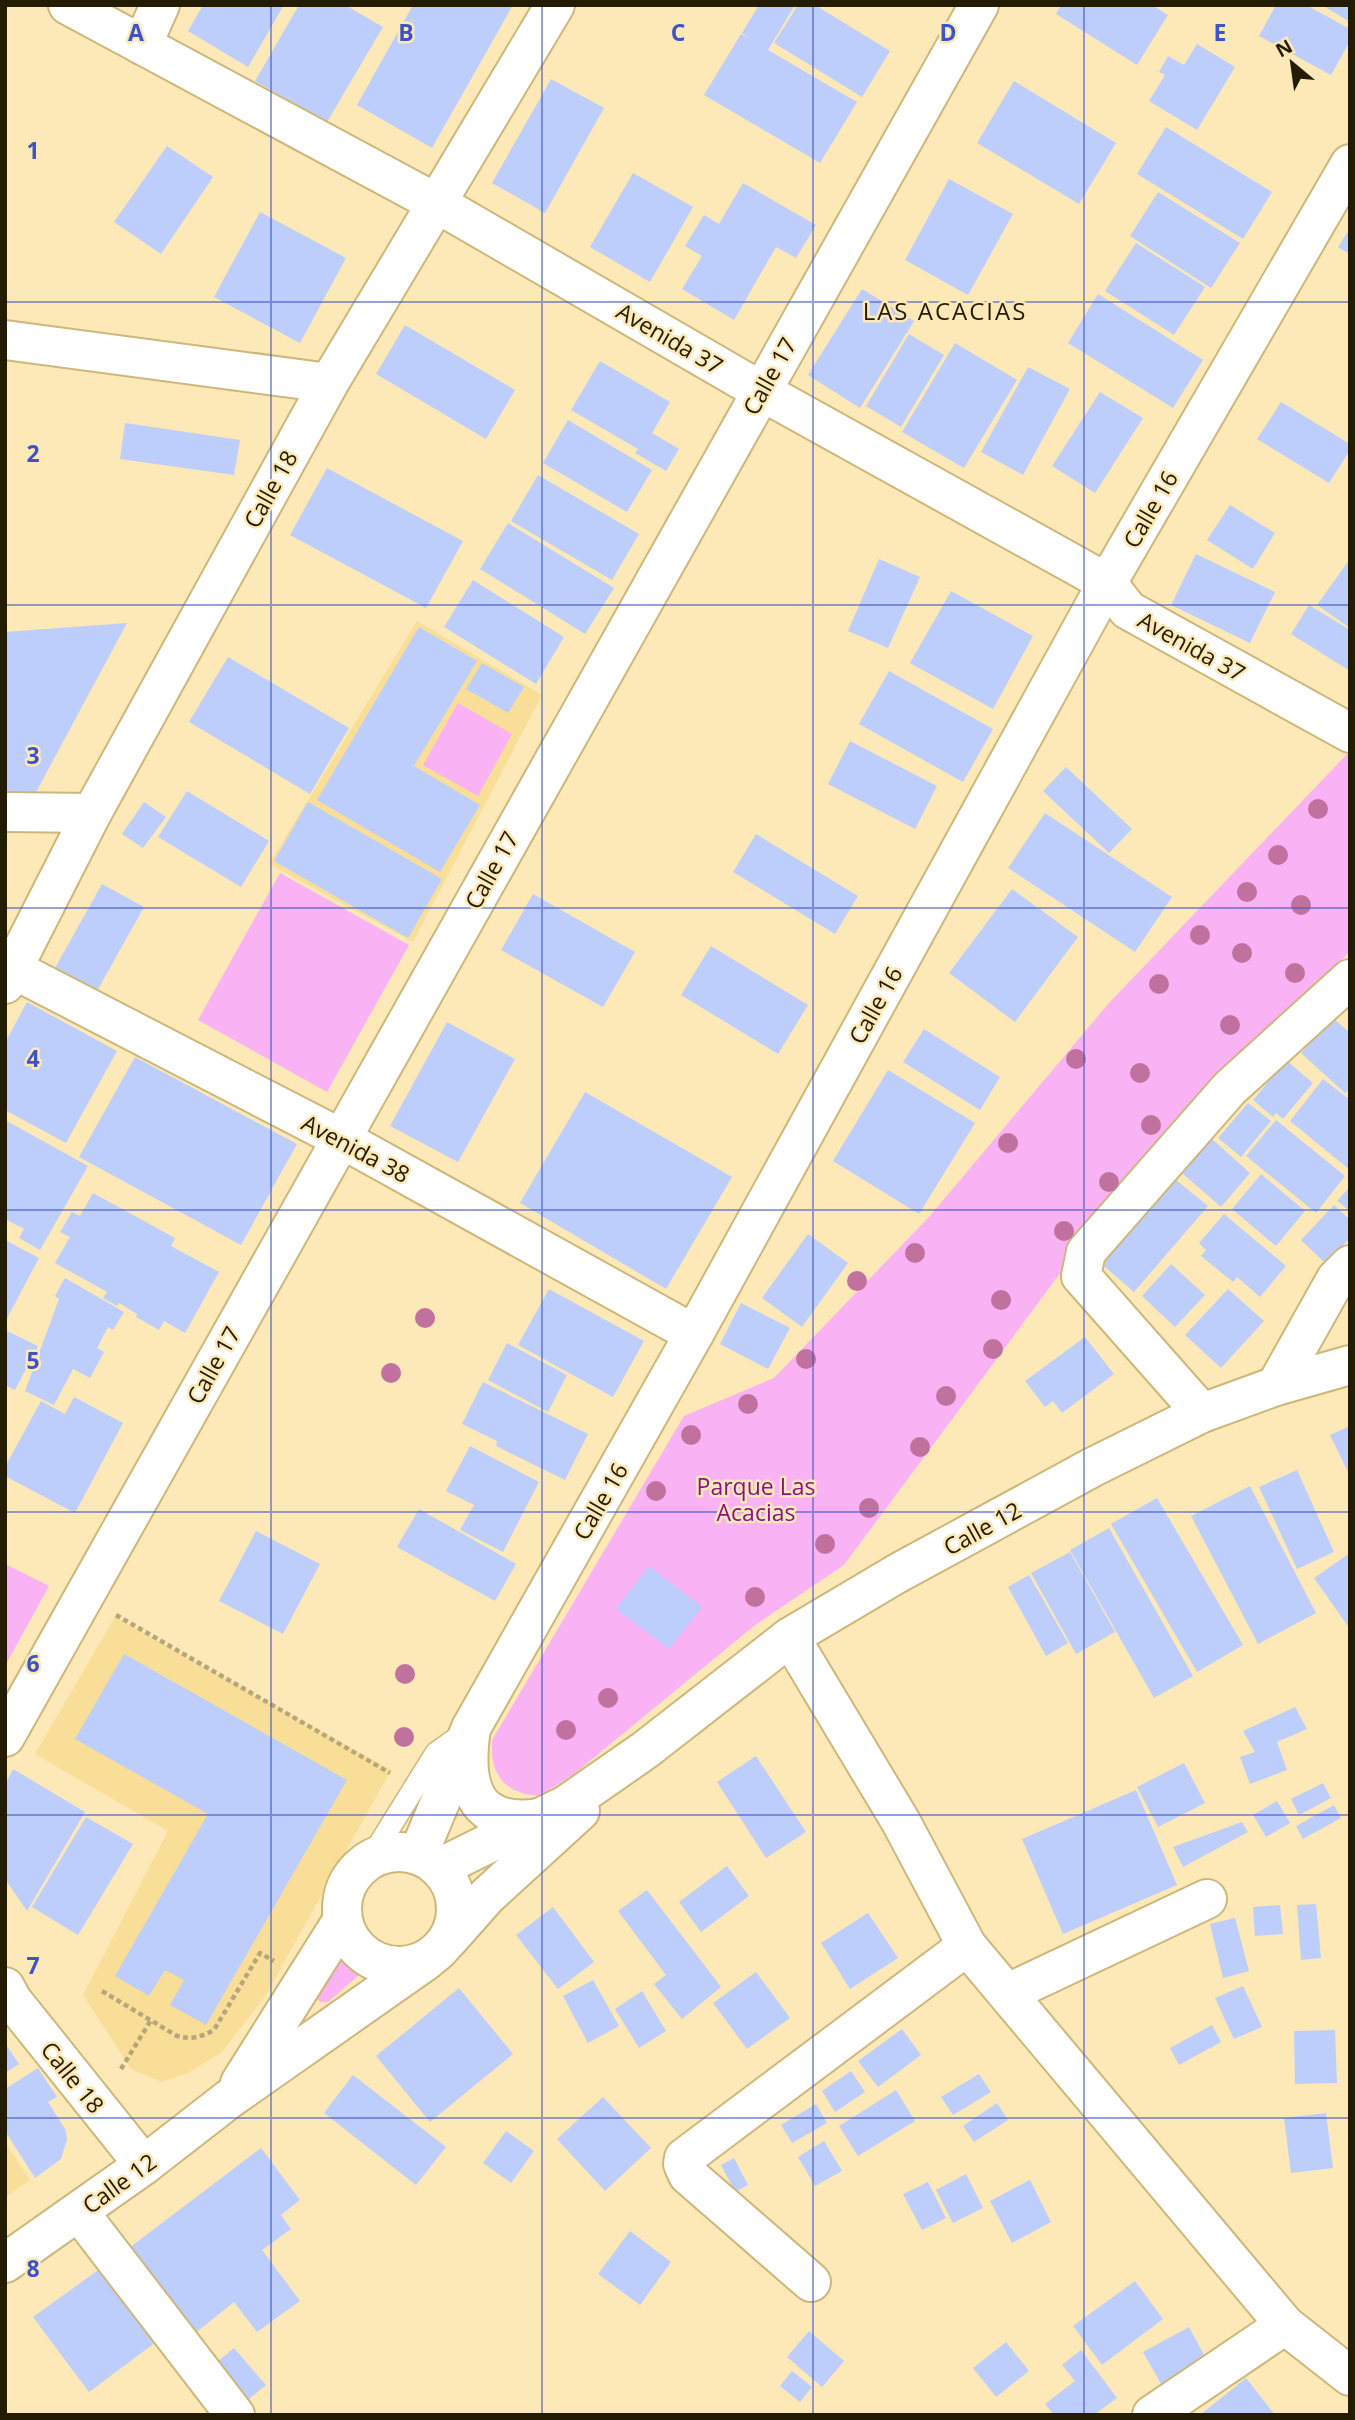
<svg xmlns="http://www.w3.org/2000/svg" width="1355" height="2420" viewBox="0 0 1355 2420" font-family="'Open Sans',sans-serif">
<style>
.built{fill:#f9de97}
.green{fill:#f9b2f3}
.building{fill:#bdcefc}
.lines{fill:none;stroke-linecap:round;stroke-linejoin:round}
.service-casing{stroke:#ceb779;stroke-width:24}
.minor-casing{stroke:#ceb779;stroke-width:42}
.tertiary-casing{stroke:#ceb779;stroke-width:42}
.secondary-casing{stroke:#ceb779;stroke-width:42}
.path{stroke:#b6a67c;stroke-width:4.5;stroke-dasharray:5 3.5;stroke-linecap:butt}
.service{stroke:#fff;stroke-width:21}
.minor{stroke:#fff;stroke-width:38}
.tertiary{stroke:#fff;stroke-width:38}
.secondary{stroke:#fff;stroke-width:38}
.tree{fill:#c0719e}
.grid{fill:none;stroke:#3c54c7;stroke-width:2;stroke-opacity:0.55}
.labels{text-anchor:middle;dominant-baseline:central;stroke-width:5;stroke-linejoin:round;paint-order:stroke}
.street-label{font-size:23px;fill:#241b03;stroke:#fce9b7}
.park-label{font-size:23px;fill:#8e0f8a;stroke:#fce9b7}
.neighbourhood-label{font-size:24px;letter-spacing:2px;fill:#241b03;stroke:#fce9b7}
.grid-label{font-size:23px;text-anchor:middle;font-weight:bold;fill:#3c54c7;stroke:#fce9b7;stroke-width:5;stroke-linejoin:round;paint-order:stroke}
</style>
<rect width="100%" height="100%" fill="#fce9b7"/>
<!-- built -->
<g class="built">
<polygon points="417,621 542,695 413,942 269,864"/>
<polygon points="115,1617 391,1770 266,1995 222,2052 190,2072 161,2082 131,2069 83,1995 168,1831 35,1754"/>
<polygon points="5,2143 30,2180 5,2197"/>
</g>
<!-- green -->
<g class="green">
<polygon points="458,703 512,734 478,796 423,765"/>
<polygon points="1350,751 1350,952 1221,1069 1064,1268 844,1565 755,1625 574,1774 539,1796 525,1794 512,1789 502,1781 495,1769 492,1756 492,1740 684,1416 774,1378 929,1217 1109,1003"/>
<polygon points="280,873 409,945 327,1092 198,1020"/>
<polygon points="5,1564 49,1586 5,1666"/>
<polygon points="344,1947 367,1968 328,2002 320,2002 316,1997"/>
</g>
<!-- building -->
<g class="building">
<polygon points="203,5 284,5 248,67 188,31"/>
<polygon points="299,5 345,5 383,27 327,122 255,81"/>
<polygon points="413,5 513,5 432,148 357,105"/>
<polygon points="759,5 795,5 768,50 857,102 820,163 704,95 741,34 749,39 742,33"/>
<polygon points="798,5 815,5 890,51 862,97 774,43"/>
<polygon points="1061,5 1152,5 1168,15 1137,65 1056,14"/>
<polygon points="1276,5 1306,5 1350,29 1350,41 1331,75 1259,36"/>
<polygon points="1322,5 1350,5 1350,22"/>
<polygon points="1197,44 1235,67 1197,130 1149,101 1165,75 1159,72 1168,56 1184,65"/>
<polygon points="551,79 604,108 545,213 492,183"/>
<polygon points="1014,81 1116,143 1079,204 977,143"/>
<polygon points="1166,127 1272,192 1243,239 1137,174"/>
<polygon points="167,146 213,177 161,254 114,222"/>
<polygon points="633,173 693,207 650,282 590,247"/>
<polygon points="949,179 1013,214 968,295 905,260"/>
<polygon points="743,183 816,225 796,258 776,247 734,320 682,289 702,256 685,246 704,215 719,224"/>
<polygon points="1158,192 1240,243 1211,288 1130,236"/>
<polygon points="260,212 346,258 300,343 214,297"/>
<polygon points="1350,228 1350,254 1338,247"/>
<polygon points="1136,243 1205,287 1174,335 1105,291"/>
<polygon points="862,289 914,321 860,408 808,375"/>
<polygon points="1098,294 1203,360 1173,408 1068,343"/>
<polygon points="405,325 515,390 486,439 376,374"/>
<polygon points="909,334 944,355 901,427 866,406"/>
<polygon points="955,343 1017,380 964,468 902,432"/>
<polygon points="600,361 670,402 652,433 679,449 666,471 635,453 638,449 571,410"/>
<polygon points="1028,367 1070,389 1023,475 981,452"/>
<polygon points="1100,392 1143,418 1095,493 1052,466"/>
<polygon points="1281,402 1350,444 1350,450 1329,483 1257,439"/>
<polygon points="568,420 652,470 627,512 543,463"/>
<polygon points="125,423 240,440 234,475 120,459"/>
<polygon points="327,468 463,541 426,608 290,535"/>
<polygon points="538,475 639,534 612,580 511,521"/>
<polygon points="1230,505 1275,533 1253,569 1207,540"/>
<polygon points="508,523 614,588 585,634 480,569"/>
<polygon points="1196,554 1275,592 1250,643 1171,605"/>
<polygon points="879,559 920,577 888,648 848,631"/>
<polygon points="1350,559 1350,628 1317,605"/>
<polygon points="473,580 564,637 536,684 444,627"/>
<polygon points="951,591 1033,636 993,709 910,663"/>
<polygon points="1309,605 1350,630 1350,671 1291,634"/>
<polygon points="127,623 35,794 5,794 5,632"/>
<polygon points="419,627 477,661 414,766 480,805 440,872 317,800"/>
<polygon points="228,657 349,728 310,794 189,722"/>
<polygon points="482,663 524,687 508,713 466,689"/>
<polygon points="889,671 993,729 963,782 859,724"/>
<polygon points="850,741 937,786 915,829 828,784"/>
<polygon points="1066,767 1132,829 1109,853 1043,791"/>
<polygon points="187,791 269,841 241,887 158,837"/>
<polygon points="144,802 166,817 143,848 122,834"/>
<polygon points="308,802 442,879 408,938 274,861"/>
<polygon points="1045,813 1172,897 1135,952 1008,868"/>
<polygon points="756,834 858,896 835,934 733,872"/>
<polygon points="102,884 144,907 97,991 55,968"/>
<polygon points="1012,889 1078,937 1015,1022 949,973"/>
<polygon points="533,894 635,952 603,1007 501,950"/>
<polygon points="711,946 808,1005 778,1054 681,995"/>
<polygon points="27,1002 117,1051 66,1143 5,1110 5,1043"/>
<polygon points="1333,1018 1350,1033 1350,1089 1345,1093 1301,1053"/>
<polygon points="447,1022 515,1059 458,1162 390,1126"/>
<polygon points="924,1029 1000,1077 980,1110 903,1062"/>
<polygon points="135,1057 297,1144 241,1245 79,1157"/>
<polygon points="1286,1060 1313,1083 1283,1119 1276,1113 1273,1117 1253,1100"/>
<polygon points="888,1070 975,1123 919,1214 833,1161"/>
<polygon points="1323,1079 1350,1100 1350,1170 1290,1121"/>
<polygon points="585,1092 732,1177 666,1289 520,1203"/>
<polygon points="1248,1103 1271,1121 1241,1157 1218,1138"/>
<polygon points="5,1120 88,1166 40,1250 19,1238 24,1229 5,1219"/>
<polygon points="1276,1120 1345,1176 1316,1213 1246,1156"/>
<polygon points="1212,1139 1250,1173 1221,1207 1182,1173"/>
<polygon points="1261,1174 1305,1211 1276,1246 1232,1209"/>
<polygon points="1171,1176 1208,1206 1134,1292 1098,1261"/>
<polygon points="1350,1187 1350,1211 1337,1201"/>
<polygon points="93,1193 175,1238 171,1246 219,1272 185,1333 164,1321 159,1330 136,1317 137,1314 119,1303 117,1306 103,1298 107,1292 55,1263 70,1237 60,1232 72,1212 80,1216"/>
<polygon points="1334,1205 1350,1220 1350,1238 1326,1264 1301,1240"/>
<polygon points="1224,1214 1286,1266 1260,1297 1237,1277 1233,1282 1201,1256 1206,1250 1199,1243"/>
<polygon points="808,1234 848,1263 802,1327 762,1298"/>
<polygon points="5,1240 39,1258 5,1322"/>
<polygon points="1171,1264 1205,1295 1175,1327 1142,1296"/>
<polygon points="65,1278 124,1312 113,1330 108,1327 97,1348 104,1352 90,1378 73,1369 54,1405 25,1391 59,1299 55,1296"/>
<polygon points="549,1289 644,1341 613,1397 518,1345"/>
<polygon points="1228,1289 1264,1321 1221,1368 1185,1335"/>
<polygon points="741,1303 790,1328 768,1369 720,1344"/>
<polygon points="5,1330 38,1346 15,1390 5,1385"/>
<polygon points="1085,1337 1114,1374 1062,1413 1053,1401 1045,1407 1025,1381"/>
<polygon points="507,1343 567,1375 548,1412 488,1380"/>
<polygon points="483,1382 588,1434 565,1480 496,1446 497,1441 462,1424"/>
<polygon points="74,1397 123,1423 75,1513 5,1476 5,1467 41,1401 65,1414"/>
<polygon points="1350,1426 1350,1476 1330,1435"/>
<polygon points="470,1446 539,1482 503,1552 460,1530 474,1505 446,1491"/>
<polygon points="1297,1470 1334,1552 1297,1569 1259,1487"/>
<polygon points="1250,1486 1316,1613 1258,1644 1191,1516"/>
<polygon points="1157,1498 1243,1645 1197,1672 1111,1524"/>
<polygon points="419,1509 516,1564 495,1601 397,1547"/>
<polygon points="1109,1528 1193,1676 1154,1698 1070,1550"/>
<polygon points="256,1531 320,1564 283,1634 219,1601"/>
<polygon points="1070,1552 1115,1632 1076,1654 1031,1573"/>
<polygon points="1350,1553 1350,1629 1314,1578"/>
<polygon points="649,1566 702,1607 669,1649 616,1609"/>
<polygon points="1029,1575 1068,1643 1046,1656 1008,1587"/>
<polygon points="124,1654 347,1780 206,2025 170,2005 184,1980 165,1970 149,1996 115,1976 208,1814 75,1739"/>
<polygon points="1295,1707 1307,1729 1277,1742 1287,1770 1250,1784 1240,1757 1255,1752 1243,1731"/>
<polygon points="756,1756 806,1832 766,1858 717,1782"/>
<polygon points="1184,1763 1205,1803 1158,1827 1137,1787"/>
<polygon points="13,1769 85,1812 27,1911 5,1879 5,1785"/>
<polygon points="1323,1783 1331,1798 1299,1815 1291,1799"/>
<polygon points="1136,1790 1177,1885 1063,1934 1022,1839"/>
<polygon points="1277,1801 1290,1823 1266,1837 1253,1815"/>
<polygon points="1334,1805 1341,1818 1303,1839 1296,1826"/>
<polygon points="86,1817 133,1844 78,1935 32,1907"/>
<polygon points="1242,1822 1248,1832 1183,1867 1173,1847"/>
<polygon points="727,1866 749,1896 701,1932 679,1902"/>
<polygon points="647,1890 721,1987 682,2019 654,1984 666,1975 618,1911"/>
<polygon points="1316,1904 1321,1958 1301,1960 1297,1905"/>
<polygon points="1280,1905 1283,1934 1255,1936 1253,1907"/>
<polygon points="553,1907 594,1962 558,1989 516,1935"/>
<polygon points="868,1913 898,1958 850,1989 821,1943"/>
<polygon points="1235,1918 1249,1971 1223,1978 1210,1924"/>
<polygon points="756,1972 790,2018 747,2049 713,2003"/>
<polygon points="593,1980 619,2026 588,2043 563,1996"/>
<polygon points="1243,1986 1262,2027 1234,2039 1215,1998"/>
<polygon points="459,1988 513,2054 430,2122 376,2056"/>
<polygon points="642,1991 666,2031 639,2048 615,2009"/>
<polygon points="1212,2025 1221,2042 1179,2065 1170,2048"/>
<polygon points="902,2029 921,2055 878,2087 858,2061"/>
<polygon points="1335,2030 1337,2083 1295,2084 1294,2031"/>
<polygon points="5,2043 19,2064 5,2073"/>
<polygon points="38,2068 57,2097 48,2102 65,2129 67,2139 61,2159 35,2178 5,2131 5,2089"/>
<polygon points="851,2071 865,2092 835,2112 822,2091"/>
<polygon points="979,2074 991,2092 953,2115 941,2097"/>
<polygon points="353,2075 446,2147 416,2185 324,2113"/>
<polygon points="896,2090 915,2121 858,2156 839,2126"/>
<polygon points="603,2097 651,2148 605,2191 557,2139"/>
<polygon points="997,2103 1008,2120 974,2142 963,2126"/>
<polygon points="816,2104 827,2123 792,2143 781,2125"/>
<polygon points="1326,2113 1333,2168 1291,2173 1284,2118"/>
<polygon points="506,2131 534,2151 511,2183 483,2163"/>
<polygon points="824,2141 842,2171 815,2186 798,2157"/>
<polygon points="261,2148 300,2200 281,2215 291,2229 262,2250 300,2301 257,2332 234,2302 189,2338 121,2254"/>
<polygon points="734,2158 748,2185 735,2192 721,2165"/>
<polygon points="966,2174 983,2208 953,2223 936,2190"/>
<polygon points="1030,2180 1051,2222 1012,2243 990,2201"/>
<polygon points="928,2182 946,2218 922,2230 903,2194"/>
<polygon points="630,2231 671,2262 640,2305 598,2274"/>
<polygon points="101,2268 156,2342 89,2392 33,2317"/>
<polygon points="1135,2281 1163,2319 1102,2365 1073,2326"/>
<polygon points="1189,2327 1210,2366 1165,2391 1143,2352"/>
<polygon points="809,2331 844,2361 822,2387 787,2357"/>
<polygon points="1006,2342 1029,2371 996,2397 973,2368"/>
<polygon points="234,2348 266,2385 236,2410 205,2372"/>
<polygon points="1081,2350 1117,2398 1094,2415 1054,2415 1045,2404 1075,2381 1062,2365"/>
<polygon points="792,2371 812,2387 800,2402 780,2386"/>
<polygon points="1246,2378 1275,2415 1200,2415"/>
</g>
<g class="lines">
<!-- service casing -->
<g class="service-casing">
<polyline id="service" points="370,1859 436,1753 464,1733"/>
</g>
<!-- minor casing -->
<g class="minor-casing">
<g id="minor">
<polyline points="68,5 438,204 761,391 1084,570 1107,583 1128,610 1350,733"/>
<polyline points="142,45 160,5"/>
<polyline points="5,340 329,383"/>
<polyline points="5,812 92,813"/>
<polyline points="13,969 340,1138 694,1334"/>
<polyline points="5,984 92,813 329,383 555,5"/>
<polyline points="1276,1386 1336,1279 1350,1265"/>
<polyline points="1202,1413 1081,1276 1086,1252 1230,1088 1350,979"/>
<polyline points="5,1737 979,5"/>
<polyline points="418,1855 471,1728 694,1334 1107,583 1350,164"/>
<polyline points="5,1987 12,2000 144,2165"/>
<polyline points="1008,1993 1207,1899"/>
<polyline points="79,2212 235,2415"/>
<polyline points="811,2282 688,2175 683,2164 684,2158 967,1946"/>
<polyline points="1152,2415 1285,2325"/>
</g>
</g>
<!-- tertiary casing -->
<g class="tertiary-casing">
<polyline id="tertiary" points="790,1637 901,1822 967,1946 1285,2325 1350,2376"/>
</g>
<!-- secondary casing -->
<g class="secondary-casing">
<g id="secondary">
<path d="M471 1728C463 1783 471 1828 539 1818"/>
<circle cx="399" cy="1909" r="57"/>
<polyline points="439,1868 566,1805 645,1750 790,1637 898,1573 1093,1467 1202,1413 1276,1386 1350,1365"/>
<polyline points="448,1940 487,1896 580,1811"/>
<polyline points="240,2083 342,1921"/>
<polyline points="5,2263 144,2165 229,2099 427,1960"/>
</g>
</g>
<!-- path -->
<g class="path">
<polyline points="116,1615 390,1773"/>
<path d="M102 1991 177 2036C191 2040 201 2037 214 2030L260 1953 274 1961"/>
<polyline points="121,2069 151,2020"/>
</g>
<!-- service -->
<use href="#service" class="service"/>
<!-- minor -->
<use href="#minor" class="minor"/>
<!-- tertiary -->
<use href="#tertiary" class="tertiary"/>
<!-- secondary -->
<use href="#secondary" class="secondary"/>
</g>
<!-- trees -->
<g class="tree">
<circle cx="1318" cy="809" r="10"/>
<circle cx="1278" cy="855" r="10"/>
<circle cx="1247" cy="892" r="10"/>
<circle cx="1301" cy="905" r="10"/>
<circle cx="1200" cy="935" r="10"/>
<circle cx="1242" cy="953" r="10"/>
<circle cx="1295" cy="973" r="10"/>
<circle cx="1159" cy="984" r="10"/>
<circle cx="1230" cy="1025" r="10"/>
<circle cx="1076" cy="1059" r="10"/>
<circle cx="1140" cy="1073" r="10"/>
<circle cx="1151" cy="1125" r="10"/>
<circle cx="1008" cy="1143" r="10"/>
<circle cx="1109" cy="1182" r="10"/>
<circle cx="1064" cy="1231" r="10"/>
<circle cx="915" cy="1253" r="10"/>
<circle cx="857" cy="1281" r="10"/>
<circle cx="1001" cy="1300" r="10"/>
<circle cx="425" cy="1318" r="10"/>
<circle cx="993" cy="1349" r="10"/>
<circle cx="806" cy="1359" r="10"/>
<circle cx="391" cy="1373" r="10"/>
<circle cx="946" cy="1396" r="10"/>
<circle cx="748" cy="1404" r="10"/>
<circle cx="691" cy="1435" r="10"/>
<circle cx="920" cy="1447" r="10"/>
<circle cx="656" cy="1491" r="10"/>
<circle cx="869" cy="1508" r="10"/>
<circle cx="825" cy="1544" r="10"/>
<circle cx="755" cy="1597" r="10"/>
<circle cx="405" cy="1674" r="10"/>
<circle cx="608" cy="1698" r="10"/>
<circle cx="566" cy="1730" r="10"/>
<circle cx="404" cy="1737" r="10"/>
</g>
<!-- grid -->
<path class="grid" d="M271 5V2415M542 5V2415M813 5V2415M1084 5V2415M5 302H1350M5 605H1350M5 908H1350M5 1210H1350M5 1512H1350M5 1815H1350M5 2118H1350"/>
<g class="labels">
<!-- street labels -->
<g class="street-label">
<text transform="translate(670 338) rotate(30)">Avenida 37</text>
<text transform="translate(769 376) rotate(-61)">Calle 17</text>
<text transform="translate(270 489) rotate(-61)">Calle 18</text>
<text transform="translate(1150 509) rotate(-60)">Calle 16</text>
<text transform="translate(1192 646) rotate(29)">Avenida 37</text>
<text transform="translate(491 870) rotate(-61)">Calle 17</text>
<text transform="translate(875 1005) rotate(-61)">Calle 16</text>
<text transform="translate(356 1148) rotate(28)">Avenida 38</text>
<text transform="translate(213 1365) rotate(-61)">Calle 17</text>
<text transform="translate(600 1501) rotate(-60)">Calle 16</text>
<text transform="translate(982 1528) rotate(-29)">Calle 12</text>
<text transform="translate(73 2077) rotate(51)">Calle 18</text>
<text transform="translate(119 2183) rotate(-36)">Calle 12</text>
</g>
<!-- park labels -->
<g class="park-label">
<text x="756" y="1486">Parque Las<tspan x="756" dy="26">Acacias</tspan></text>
</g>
<!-- neighbourhood labels -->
<g class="neighbourhood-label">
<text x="945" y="310">LAS ACACIAS</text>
</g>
</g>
<g class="grid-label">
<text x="136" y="41">A</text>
<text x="406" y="41">B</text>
<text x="678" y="41">C</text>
<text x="948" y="41">D</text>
<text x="1220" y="41">E</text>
<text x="33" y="159">1</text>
<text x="33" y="462">2</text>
<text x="33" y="764">3</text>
<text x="33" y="1067">4</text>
<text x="33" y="1369">5</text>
<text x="33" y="1672">6</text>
<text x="33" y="1974">7</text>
<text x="33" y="2277">8</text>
</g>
<!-- border -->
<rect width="1355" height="2420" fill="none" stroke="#241b03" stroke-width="14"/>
<!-- north arrow -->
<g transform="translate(1292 63) rotate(331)" stroke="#fce9b7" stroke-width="5" paint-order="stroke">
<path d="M0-5L12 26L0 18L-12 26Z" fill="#241b03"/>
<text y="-10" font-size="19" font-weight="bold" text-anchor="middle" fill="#241b03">N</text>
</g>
</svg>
